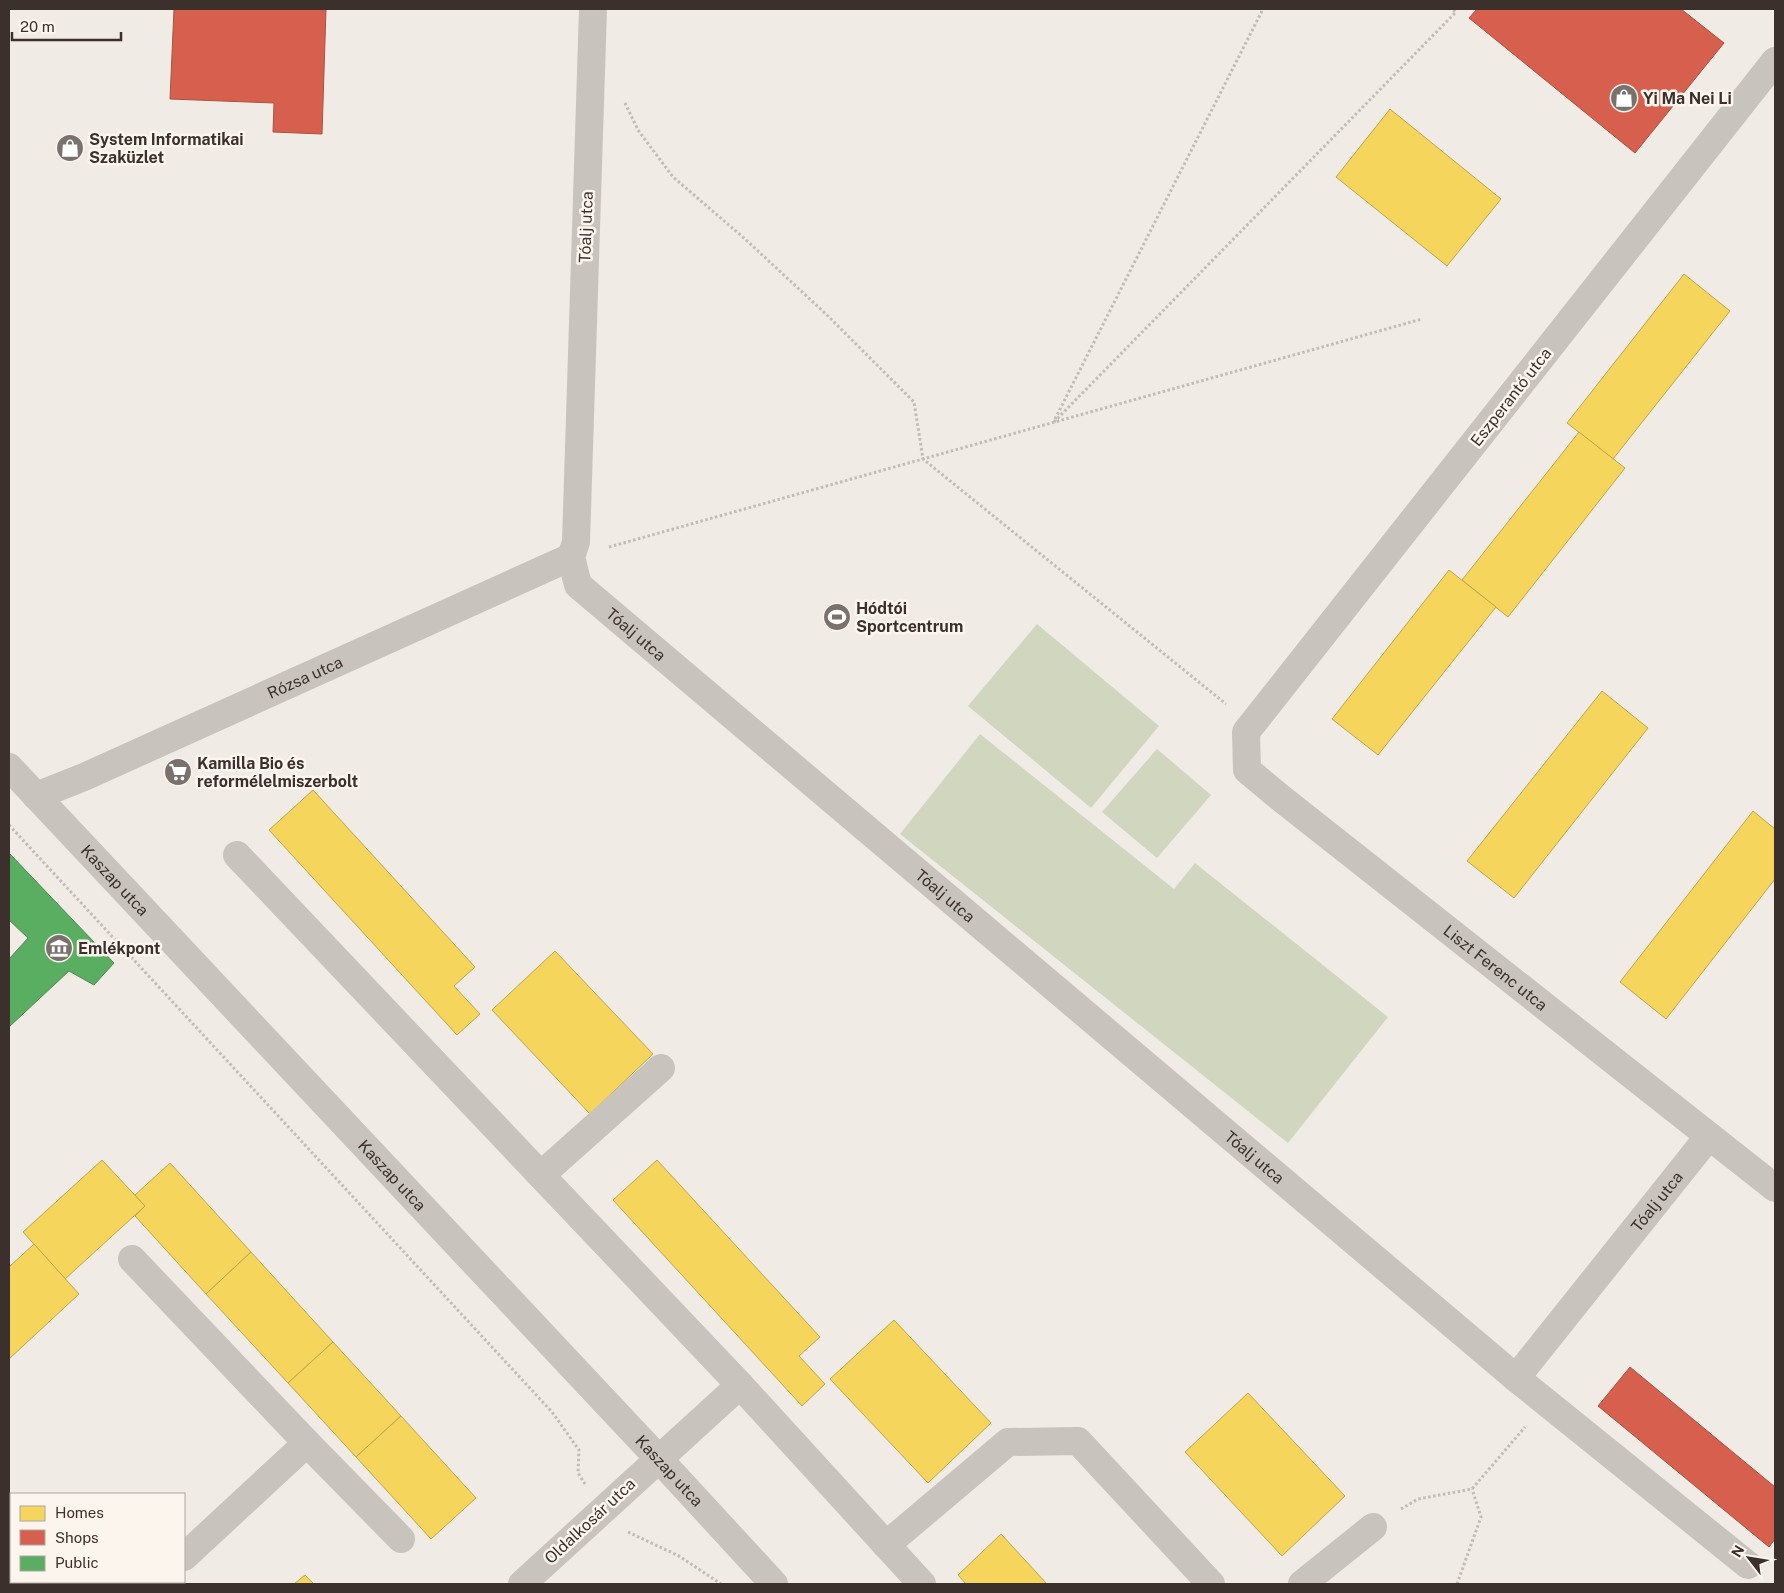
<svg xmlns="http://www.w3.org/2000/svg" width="1784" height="1593" viewBox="0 0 1784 1593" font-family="'Public Sans',sans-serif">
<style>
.green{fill:#d1d6bf}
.homes{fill:#f6d55c;stroke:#bea44d}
.shops{fill:#d6604d;stroke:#a85243}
.public{fill:#5aae61;stroke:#518851}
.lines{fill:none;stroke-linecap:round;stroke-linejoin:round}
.path{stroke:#c2bbb6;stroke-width:3;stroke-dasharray:2.5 2.5;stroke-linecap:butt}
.minor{stroke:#c9c3be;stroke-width:28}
.labels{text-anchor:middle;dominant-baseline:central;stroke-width:5;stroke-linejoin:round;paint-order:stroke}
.poi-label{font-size:16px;font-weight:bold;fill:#3b302b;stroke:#fbf5ee;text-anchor:start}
.street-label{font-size:16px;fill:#3b302b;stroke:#fbf5ee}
</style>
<rect width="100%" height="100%" fill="#f0ebe5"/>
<!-- green -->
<g class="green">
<polygon points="1037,624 1159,726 1091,808 968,706"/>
<polygon points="980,734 1174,889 1195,863 1388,1017 1288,1143 900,834"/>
<polygon points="1157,749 1211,795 1157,858 1102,812"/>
</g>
<!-- homes -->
<g class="homes">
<polygon points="1390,109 1501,199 1447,266 1336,177"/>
<polygon points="1684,274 1730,311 1613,459 1567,423"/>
<polygon points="1579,432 1625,468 1508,617 1462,580"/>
<polygon points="1449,570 1496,607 1378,755 1332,719"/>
<polygon points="1602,691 1648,728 1514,898 1467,861"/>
<polygon points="313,790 475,967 454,986 480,1014 457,1035 269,830"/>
<polygon points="1753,811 1775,829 1775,879 1666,1019 1620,982"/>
<polygon points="555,951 653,1054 590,1114 492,1010"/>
<polygon points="102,1160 145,1206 65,1279 23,1232"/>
<polygon points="657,1160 820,1337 799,1356 825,1384 802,1406 613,1200"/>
<polygon points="170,1163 251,1252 206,1294 135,1216 145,1206 135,1195"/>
<polygon points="34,1244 79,1294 9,1359 9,1267"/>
<polygon points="251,1252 333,1342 288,1383 206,1294"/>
<polygon points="894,1320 991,1423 928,1483 830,1379"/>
<polygon points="333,1342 401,1416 356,1457 288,1383"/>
<polygon points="1248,1393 1345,1496 1282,1556 1185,1452"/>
<polygon points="401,1416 476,1498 431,1539 356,1457"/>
<polygon points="1001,1534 1047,1584 966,1584 958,1575"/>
<polygon points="305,1575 314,1584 294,1584"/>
</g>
<!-- shops -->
<g class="shops">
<polygon points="174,9 326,9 322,134 273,132 274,103 170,99"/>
<polygon points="1477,9 1681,9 1724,43 1635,153 1469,18"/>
<polygon points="1630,1367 1775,1487 1775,1539 1769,1547 1598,1406"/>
</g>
<!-- public -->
<polygon class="public" points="9,853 114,963 94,985 69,971 9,1027 9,959 28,938 9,920"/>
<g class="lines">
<!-- path -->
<g class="path">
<polyline points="625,103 638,130 673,177 744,238 828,316 914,402 923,459 1226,704"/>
<polyline points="1055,419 1263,9"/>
<polyline points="1054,422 1456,12 1451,9"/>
<polyline points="609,547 1422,319"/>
<polyline points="9,825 552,1412 579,1450 578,1473 585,1484"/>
<polyline points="1401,1509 1418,1499 1472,1489 1525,1427"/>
<polyline points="628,1532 679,1556 721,1584"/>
<polyline points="1457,1584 1481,1517 1472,1489"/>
</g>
<!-- minor -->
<g class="minor">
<path id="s1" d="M593 9 576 542 571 557 578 585 1516 1378 1709 1136"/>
<path id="s2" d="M1775 61 1246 732 1247 770 1282 799 1775 1188"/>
<path id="s3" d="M9 767 658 1458 774 1584"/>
<path id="s4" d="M36 796 84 777 571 557"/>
<polyline points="237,855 740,1385 522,1584"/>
<polyline points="541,1175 661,1068"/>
<polyline points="132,1259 307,1443 401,1539"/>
<polyline points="1516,1378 1748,1565"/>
<polyline points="740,1385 922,1584"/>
<polyline points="886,1545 1008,1442 1078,1441 1211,1584"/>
<polyline points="184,1557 307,1443"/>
<polyline points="155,1584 158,1582"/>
<polyline points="1302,1584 1373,1527"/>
</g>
</g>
<!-- icons -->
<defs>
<g id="shop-disc" transform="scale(1.4375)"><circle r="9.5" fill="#7a716c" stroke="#fbf5ee"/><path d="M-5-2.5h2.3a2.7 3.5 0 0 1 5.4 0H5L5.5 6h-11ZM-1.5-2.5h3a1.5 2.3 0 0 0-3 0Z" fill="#fff"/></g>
<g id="stadium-disc" transform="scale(1.4375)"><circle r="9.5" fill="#7a716c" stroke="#fbf5ee"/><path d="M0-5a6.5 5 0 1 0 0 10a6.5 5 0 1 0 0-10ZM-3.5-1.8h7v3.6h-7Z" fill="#fff"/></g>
<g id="supermarket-disc" transform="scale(1.4375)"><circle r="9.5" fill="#7a716c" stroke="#fbf5ee"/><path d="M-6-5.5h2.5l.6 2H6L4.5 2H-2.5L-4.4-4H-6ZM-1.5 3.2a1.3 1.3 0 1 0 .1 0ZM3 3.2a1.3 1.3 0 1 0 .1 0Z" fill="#fff"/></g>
<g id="museum-disc" transform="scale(1.4375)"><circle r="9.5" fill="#7a716c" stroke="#fbf5ee"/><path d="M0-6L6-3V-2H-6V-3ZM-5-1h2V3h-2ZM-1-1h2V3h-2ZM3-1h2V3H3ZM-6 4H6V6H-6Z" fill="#fff"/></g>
</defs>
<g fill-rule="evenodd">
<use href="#shop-disc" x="1624" y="98"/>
<use href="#shop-disc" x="70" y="148"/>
<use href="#stadium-disc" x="837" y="617"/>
<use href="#supermarket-disc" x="178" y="772"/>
<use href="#museum-disc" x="59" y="948"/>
</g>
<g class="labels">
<!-- poi labels -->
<g class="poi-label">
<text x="1643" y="98">Yi Ma Nei Li</text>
<text x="89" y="139">System Informatikai<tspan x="89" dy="18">Szaküzlet</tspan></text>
<text x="856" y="608">Hódtói<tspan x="856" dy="18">Sportcentrum</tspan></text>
<text x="197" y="763">Kamilla Bio és<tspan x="197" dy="18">reformélelmiszerbolt</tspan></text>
<text x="78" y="948">Emlékpont</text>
</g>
<!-- street labels -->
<g class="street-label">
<text transform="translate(586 227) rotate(-88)">Tóalj utca</text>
<text transform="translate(1511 397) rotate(-52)">Eszperantó utca</text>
<text stroke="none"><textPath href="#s1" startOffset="654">Tóalj utca</textPath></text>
<text stroke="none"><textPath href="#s4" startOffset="294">Rózsa utca</textPath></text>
<text stroke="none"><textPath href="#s3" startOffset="155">Kaszap utca</textPath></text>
<text stroke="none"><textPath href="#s1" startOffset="1059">Tóalj utca</textPath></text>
<text stroke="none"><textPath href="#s2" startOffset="1210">Liszt Ferenc utca</textPath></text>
<text stroke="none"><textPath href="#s1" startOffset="1464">Tóalj utca</textPath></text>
<text stroke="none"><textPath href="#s3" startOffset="560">Kaszap utca</textPath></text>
<text stroke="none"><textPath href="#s1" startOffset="2032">Tóalj utca</textPath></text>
<text stroke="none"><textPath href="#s3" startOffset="965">Kaszap utca</textPath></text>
<text transform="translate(590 1521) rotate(-43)">Oldalkosár utca</text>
</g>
</g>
<!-- border -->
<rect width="1784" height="1593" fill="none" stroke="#3b302b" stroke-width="20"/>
<!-- legend -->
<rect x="10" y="1493" width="175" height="90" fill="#fbf5ee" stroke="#aea6a0"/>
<rect x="20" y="1506" width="25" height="15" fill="#f6d55c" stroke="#aea6a0"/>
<text x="55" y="1518" font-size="15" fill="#3b302b">Homes</text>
<rect x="20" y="1530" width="25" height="15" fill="#d6604d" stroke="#aea6a0"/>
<text x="55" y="1543" font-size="15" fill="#3b302b">Shops</text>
<rect x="20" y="1556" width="25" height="15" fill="#5aae61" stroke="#aea6a0"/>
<text x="55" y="1568" font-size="15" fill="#3b302b">Public</text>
<!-- north arrow -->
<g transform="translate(1749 1558) rotate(301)" stroke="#fbf5ee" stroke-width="4" paint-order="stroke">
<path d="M0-4L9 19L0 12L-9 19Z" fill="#3b302b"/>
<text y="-8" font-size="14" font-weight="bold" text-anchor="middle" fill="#3b302b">N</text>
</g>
<!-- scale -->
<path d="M12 32v8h109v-8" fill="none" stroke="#3b302b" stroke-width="2.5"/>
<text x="20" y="32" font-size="15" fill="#3b302b" stroke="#fbf5ee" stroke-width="4" paint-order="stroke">20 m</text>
</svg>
